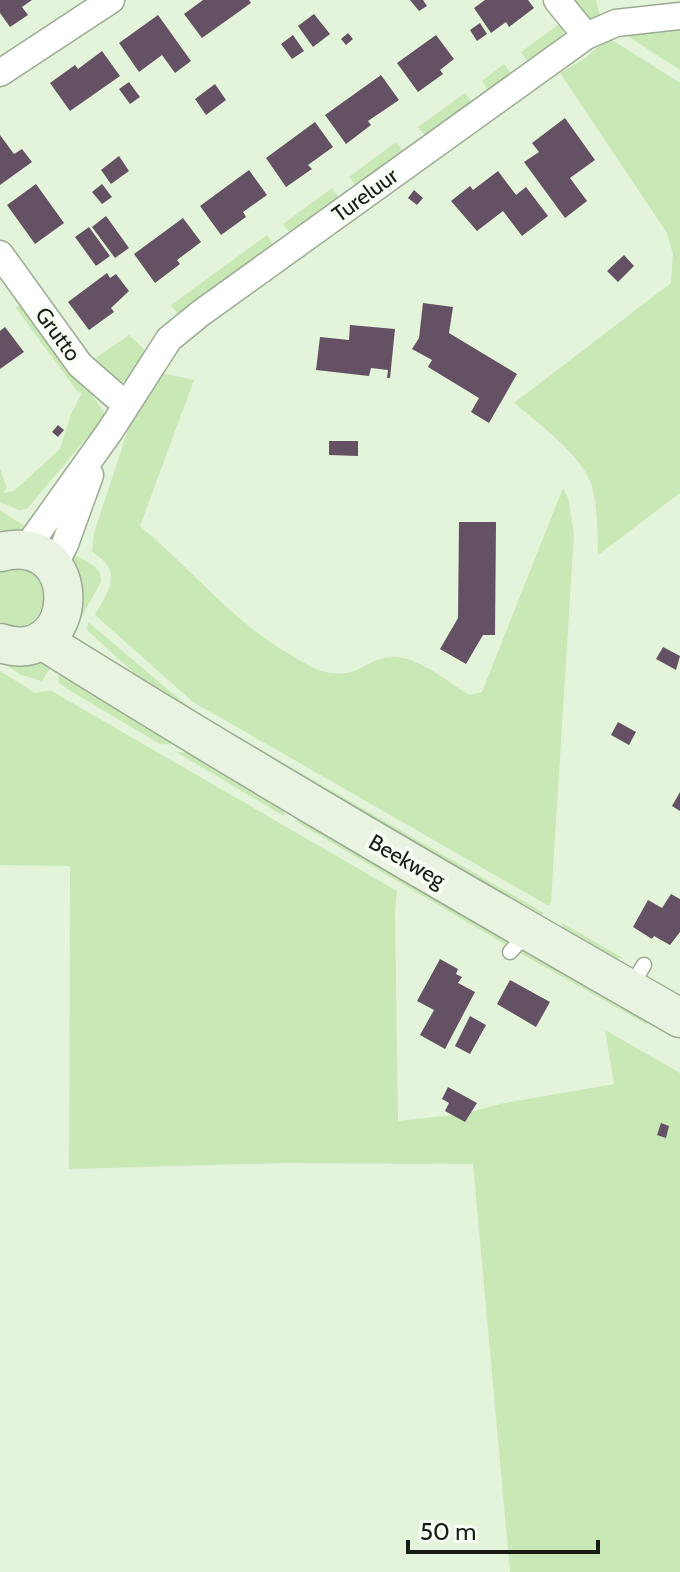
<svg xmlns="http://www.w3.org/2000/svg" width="680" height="1572" viewBox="0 0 680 1572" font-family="Cabin,sans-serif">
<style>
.green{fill:#c8e8b6}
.building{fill:#645164}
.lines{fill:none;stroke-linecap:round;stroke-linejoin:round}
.service-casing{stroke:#9bab93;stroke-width:17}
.minor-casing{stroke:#9bab93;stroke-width:29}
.secondary-casing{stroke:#9bab93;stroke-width:41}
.service{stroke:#fff;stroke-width:14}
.minor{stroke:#fff;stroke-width:26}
.secondary{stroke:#e8f4e1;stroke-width:38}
.labels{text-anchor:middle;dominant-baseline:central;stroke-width:8;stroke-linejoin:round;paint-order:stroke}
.street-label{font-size:22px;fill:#171d14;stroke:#f7fef4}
</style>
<rect width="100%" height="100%" fill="#e4f4db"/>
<!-- green -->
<g class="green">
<polygon points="572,0 596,0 600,15 592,21 584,20"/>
<polygon points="562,22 563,38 530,64 521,52"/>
<polygon points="680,22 680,70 623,33"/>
<path d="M609 38 680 83V493L598 555C597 532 598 508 592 486 583 456 538 423 514 403L671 283 673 254 667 233 560 73 584 59Z"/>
<polygon points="504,64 513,76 489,92 482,81"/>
<polygon points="465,93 473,104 426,137 418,127"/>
<polygon points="396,142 404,153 357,187 349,177"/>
<polygon points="332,188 340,199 291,234 283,224"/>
<polygon points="267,235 274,246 180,317 171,305"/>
<polygon points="21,304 27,305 106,415 27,509 19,510 0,502 0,469 7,488 2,493 14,491 60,449 71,414 82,393 77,391 16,308"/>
<polygon points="129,335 149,354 133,381 113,382 90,362"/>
<path d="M157 372 194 380 140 526C192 569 233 623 293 656 301 661 310 667 319 670 355 682 362 661 389 657 416 654 448 683 470 695L482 692 563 488 568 498 574 534 551 902 549 906 193 702 95 615C102 601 119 580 107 565 103 559 97 556 92 551L94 533 132 417Z"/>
<polygon points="0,511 1,511 28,528 0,539"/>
<path d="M73 554C85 561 103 566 101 582L82 616 79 613Z"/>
<path d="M9 567 32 570 46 589C41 617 32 635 0 621V571Z"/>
<polygon points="88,622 197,714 179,711 136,675 87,630"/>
<polygon points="7,659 55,660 42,681 21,675 4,664"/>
<polygon points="65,666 183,745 160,744 74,693 59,683 58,676"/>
<polygon points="0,671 35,693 50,690 397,891 395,909 398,1121 463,1114 500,1104 614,1084 605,1030 680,1073 680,1572 510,1572 473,1164 285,1163 69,1169 70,866 0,865"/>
<polygon points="211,721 544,913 534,920 218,737"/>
<polygon points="176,752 196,753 286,803 284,816"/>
<polygon points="304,815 507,931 508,946 295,821"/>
<polygon points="562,923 623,958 606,958 563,936"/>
<polygon points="529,945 654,1018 646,1024 520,953"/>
</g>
<!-- building -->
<g class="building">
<polygon points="0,0 32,0 22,7 28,15 10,27 0,13"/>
<polygon points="203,0 249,0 251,3 202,38 184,14"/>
<polygon points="410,0 423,0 427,6 419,11"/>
<polygon points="485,0 528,0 534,8 509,27 506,22 491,33 474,8"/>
<polygon points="314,14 330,34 313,47 298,26"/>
<polygon points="158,15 191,61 175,73 162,55 139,72 119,43"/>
<polygon points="480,23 487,34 477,41 470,30"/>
<polygon points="348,33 353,39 346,45 341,39"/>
<polygon points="293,35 304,51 292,59 281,44"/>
<polygon points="436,35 454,59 440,70 443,74 418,92 397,63"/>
<polygon points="102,51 120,76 70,111 50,83 75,65 78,69"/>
<polygon points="381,75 399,100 368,121 371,125 346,144 325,115"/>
<polygon points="129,82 140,97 130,104 119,89"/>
<polygon points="215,84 226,100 206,115 195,99"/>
<polygon points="565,118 595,160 570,178 587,201 565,218 524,162 539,152 532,143"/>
<polygon points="315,122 333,147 308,165 312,169 286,187 266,158"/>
<polygon points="0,135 14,154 22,149 32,162 0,185"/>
<polygon points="119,156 129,171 111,184 101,170"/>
<polygon points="249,170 267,195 243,212 246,217 221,235 200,206"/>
<polygon points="498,171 516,195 526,187 548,216 522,236 503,211 477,231 451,201 470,186 473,190"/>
<polygon points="36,184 64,223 35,244 7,205"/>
<polygon points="102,184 112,197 102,204 92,192"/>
<polygon points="414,190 423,198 417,205 408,198"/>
<polygon points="106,216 129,248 115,258 92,227"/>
<polygon points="183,218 201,242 177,260 180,264 155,283 134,254"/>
<polygon points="89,227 110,256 96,266 75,237"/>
<polygon points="624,255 634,266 618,282 607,271"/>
<polygon points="107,273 110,278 116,274 129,291 111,308 114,312 89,330 68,302"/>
<polygon points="423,303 453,307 449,333 517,374 489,423 471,412 479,398 428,367 432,360 412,349 419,338"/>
<polygon points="350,325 395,329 390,378 387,378 388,370 371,368 369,376 316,370 320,337 349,340"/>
<polygon points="5,327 24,352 0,369 0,331"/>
<polygon points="58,425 64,430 58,437 52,432"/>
<polygon points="329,441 358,441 358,456 329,455"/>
<polygon points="459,522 496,522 495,635 483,635 466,664 440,649 458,618"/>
<polygon points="663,647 680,656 676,670 656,659"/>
<polygon points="618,722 636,732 629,745 611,735"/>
<polygon points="680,792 680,811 672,806"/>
<polygon points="671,894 680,899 680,932 670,945 654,936 652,939 633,927 648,900 662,908"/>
<polygon points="440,959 458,969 456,974 462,977 458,983 475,992 445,1049 420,1035 434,1010 417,1001"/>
<polygon points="510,980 550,1002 536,1027 497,1004"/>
<polygon points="470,1016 486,1025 470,1054 455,1046"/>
<polygon points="448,1087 477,1103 465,1122 445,1111 449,1103 442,1099"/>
<polygon points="661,1123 669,1126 666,1138 657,1135"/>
</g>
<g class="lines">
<!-- service casing -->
<g class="service-casing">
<g id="service">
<polyline points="510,952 529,932"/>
<polyline points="629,989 644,965"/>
</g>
</g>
<!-- minor casing -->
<g class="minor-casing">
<g id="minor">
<polyline points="557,0 586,36"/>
<polyline points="0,73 111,0"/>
<polyline points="0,254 80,365 126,405"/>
<polyline points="25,550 110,431 169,339 201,313 586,36 616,23 680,16"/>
<polyline points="54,566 65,544 90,475"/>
</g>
</g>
<!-- secondary casing -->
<g class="secondary-casing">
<g id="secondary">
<path d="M0 552C88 530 81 670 0 643"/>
<path d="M42 640C251 771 465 895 680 1018"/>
</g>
</g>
<!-- service -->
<use href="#service" class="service"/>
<!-- minor -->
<use href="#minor" class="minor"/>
<!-- secondary -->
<use href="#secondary" class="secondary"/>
</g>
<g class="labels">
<!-- street labels -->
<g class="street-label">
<text transform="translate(365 195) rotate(-36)">Tureluur</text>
<text transform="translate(58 334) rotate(54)">Grutto</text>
<text transform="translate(407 861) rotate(30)">Beekweg</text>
</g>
</g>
<!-- scale -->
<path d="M408 1540v12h190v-12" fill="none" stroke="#171d14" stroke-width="4"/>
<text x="420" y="1540" font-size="24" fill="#171d14" stroke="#f7fef4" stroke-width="6" paint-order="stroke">50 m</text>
</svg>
